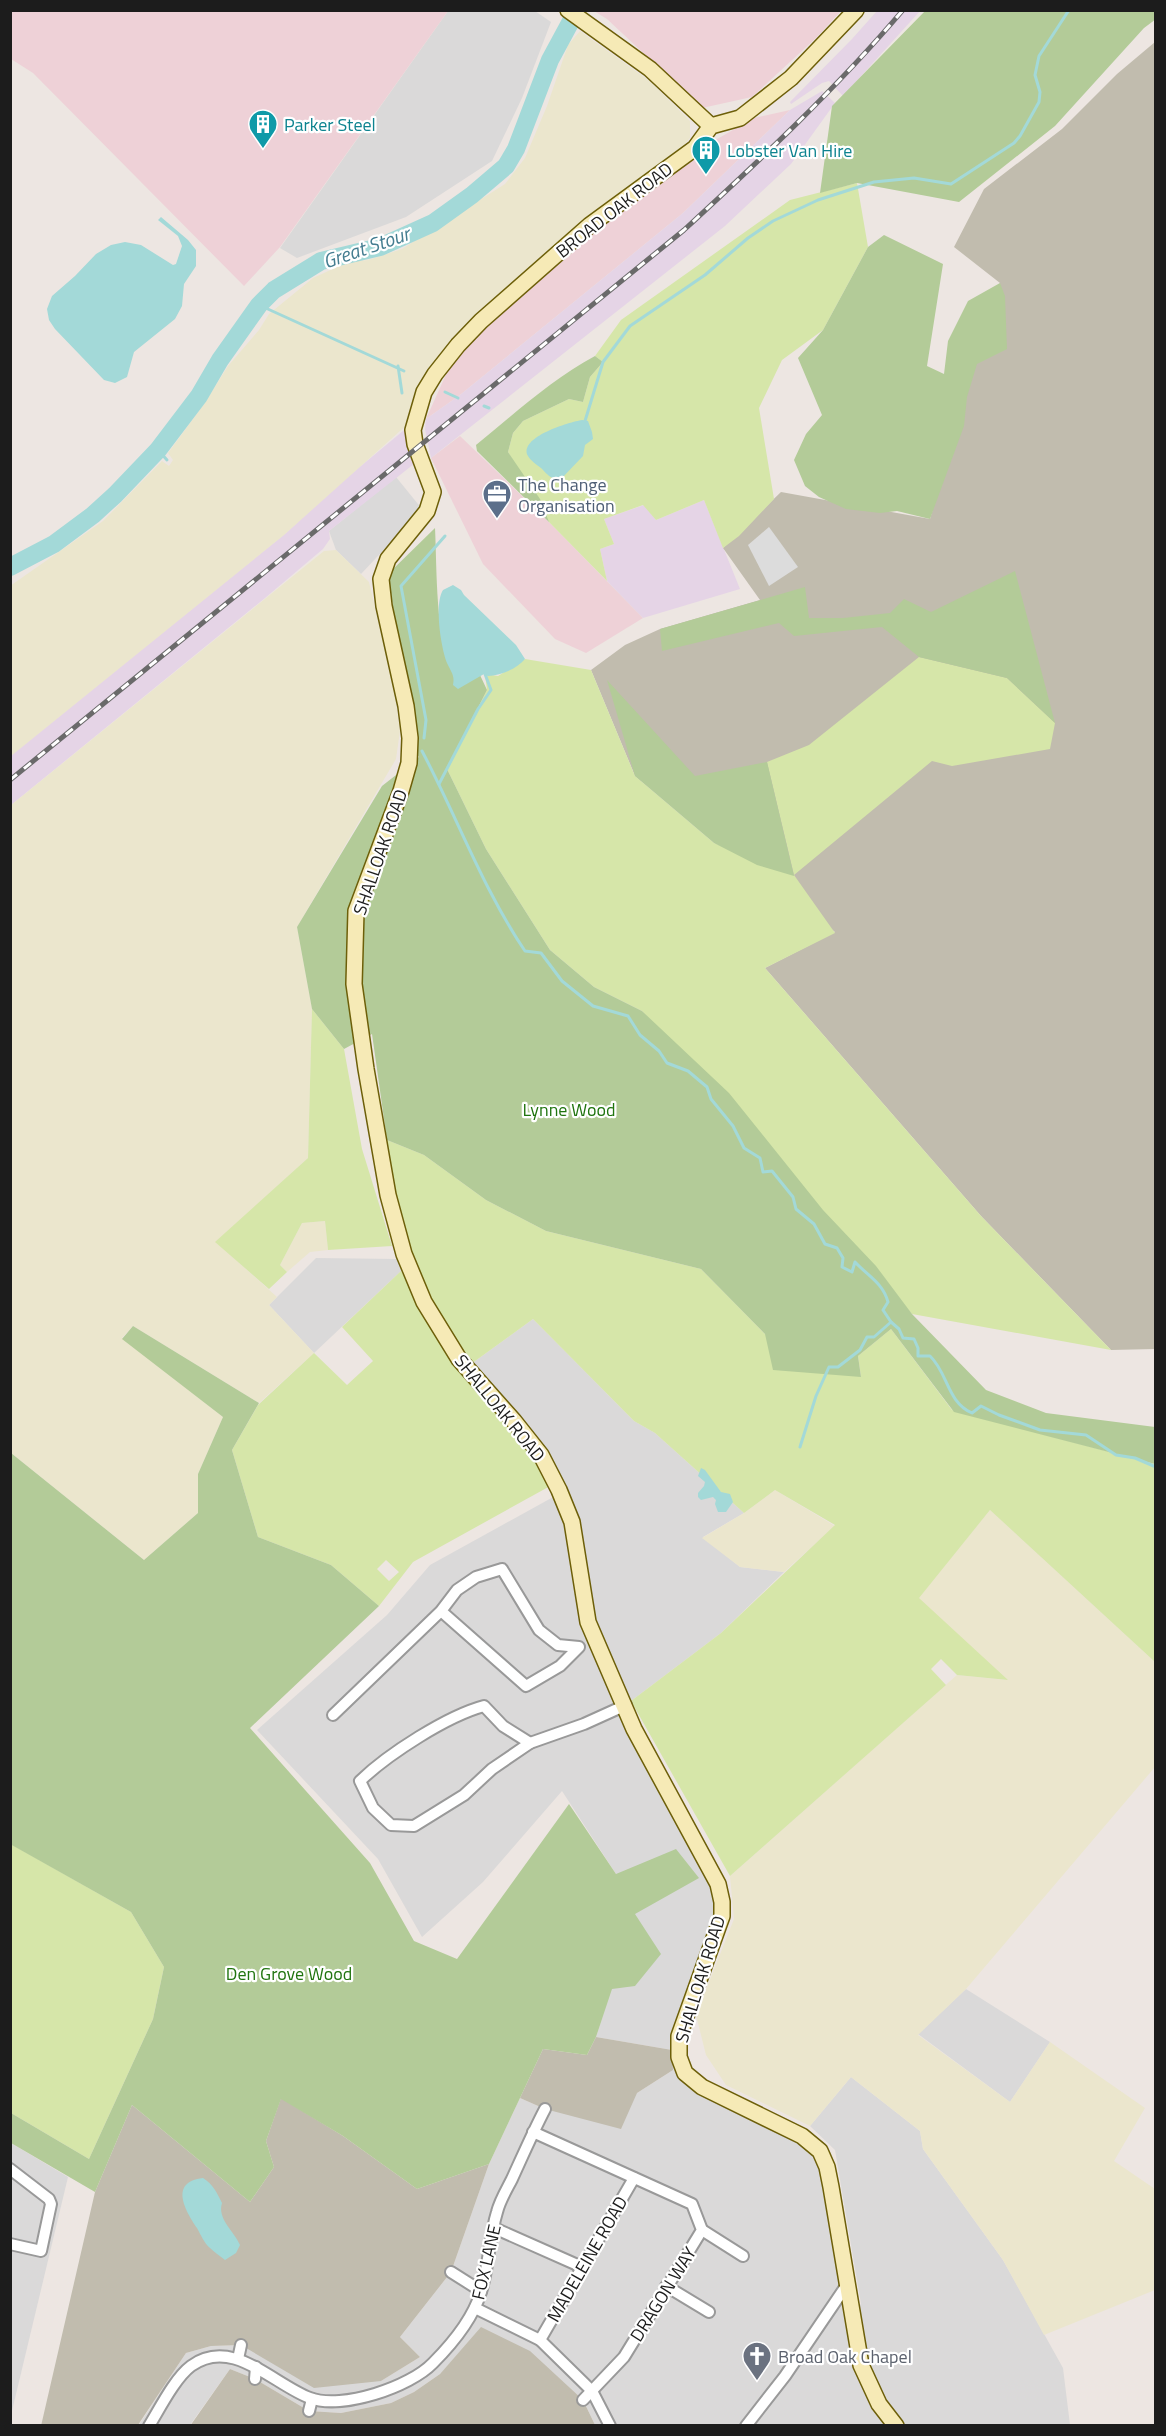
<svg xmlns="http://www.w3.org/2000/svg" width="1166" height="2436" viewBox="0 0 1166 2436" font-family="'Titillium Web',sans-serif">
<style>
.residential{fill:#dad9d9}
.commercial{fill:#eed1d7}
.industrial{fill:#e5d4e6}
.construction{fill:#c1bcae}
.farmland{fill:#ebe6cd}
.grass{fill:#d6e6a9;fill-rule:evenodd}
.forest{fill:#b3cb98}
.parking{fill:#dcdcdc}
.water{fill:#a3d9d8}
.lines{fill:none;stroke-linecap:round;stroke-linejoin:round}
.stream{stroke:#a3d9d8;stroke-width:3}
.river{stroke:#a3d9d8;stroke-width:18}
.street-casing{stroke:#999;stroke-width:14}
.secondary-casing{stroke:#6d5f09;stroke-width:18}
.street{stroke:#fff;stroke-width:10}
.secondary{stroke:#f6eab6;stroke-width:15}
.rail-casing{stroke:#6a6a6a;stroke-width:5}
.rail{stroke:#fff;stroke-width:3;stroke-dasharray:9;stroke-linecap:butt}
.labels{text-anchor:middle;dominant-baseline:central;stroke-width:4.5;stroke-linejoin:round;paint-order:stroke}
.culture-label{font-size:18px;fill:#0d838f;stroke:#fff;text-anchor:start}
.street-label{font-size:18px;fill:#1c1c1c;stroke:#fff}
.service-label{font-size:18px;fill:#4e5e75;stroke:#fff;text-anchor:start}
.park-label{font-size:18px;fill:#20740f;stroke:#fff}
.worship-label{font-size:18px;fill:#5b616d;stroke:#fff;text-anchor:start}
.water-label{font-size:20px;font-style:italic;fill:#447d90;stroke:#fff}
</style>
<rect width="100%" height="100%" fill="#ede6e2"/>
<!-- residential -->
<g class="residential">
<polygon points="448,11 535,11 551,22 522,98 492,161 406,217 297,258 280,248"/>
<polygon points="396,477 422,509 361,574 336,550 329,531"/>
<polygon points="316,1258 397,1259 401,1271 314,1353 269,1305"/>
<polygon points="533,1319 634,1421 655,1433 744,1513 703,1537 740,1567 784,1572 721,1633 631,1701 593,1621 568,1495 471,1364"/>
<polygon points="555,1496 569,1525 578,1602 722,1902 679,2036 685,2073 820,2151 851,2310 861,2304 835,2150 810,2126 851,2077 920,2131 923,2149 1003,2260 1063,2368 1070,2425 595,2425 583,2400 481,2328 440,2374 414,2392 391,2403 341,2413 309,2411 255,2379 230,2369 190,2425 138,2426 186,2353 211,2346 241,2345 381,2381 420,2357 400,2337 451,2272 489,2164 520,2098 545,2109 637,2093 673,2070 672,2050 596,2037 635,1914 616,1874 562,1791 483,1882 422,1937 378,1859 257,1730 387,1615 430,1565"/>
<polygon points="966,1989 1050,2042 1010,2102 918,2034"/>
<polygon points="11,2143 68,2177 11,2415"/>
</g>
<!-- commercial -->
<g class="commercial">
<polygon points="10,11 11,10 448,11 280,247 244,286 33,73 11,59"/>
<polygon points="594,11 841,11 816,38 752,97 702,108 607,19"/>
<polygon points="790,110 683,213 460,395 426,419 448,370 481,329 593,227 696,151 754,118"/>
<polygon points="460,436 549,522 643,618 586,653 555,639 483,564 431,458"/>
</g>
<!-- industrial -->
<g class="industrial">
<polygon points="877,11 920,11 843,96 829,81 822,83 791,104 790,102 852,39"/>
<polygon points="822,91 835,103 791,164 725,226 431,458 425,429 426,419 460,395 683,213 790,110"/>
<polygon points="409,426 419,460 329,531 330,539 323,549 265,598 11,805 10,756 286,533 338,485"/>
<polygon points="704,500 740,589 643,618 607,581 600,549 614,544 604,519 644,505 656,520"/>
</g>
<!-- construction -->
<g class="construction">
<polygon points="1155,42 1155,1349 1111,1350 981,1216 765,968 835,932 635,776 591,670 625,645 660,629 760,600 723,548 781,492 930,519 1000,283 954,247 984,189 1062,129 1117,74"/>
<polygon points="596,2037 672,2050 673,2070 637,2093 621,2129 545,2109 520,2098 543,2049 587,2055"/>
<polygon points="281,2098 343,2136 417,2189 489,2164 451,2272 400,2337 420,2357 381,2381 314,2388 241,2345 211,2346 186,2353 138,2425 41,2426 95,2192 132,2105 250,2202 274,2167 266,2141"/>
<polygon points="481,2327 530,2351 583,2400 595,2425 190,2426 230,2369 255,2379 309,2411 341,2413 391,2403 414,2392 440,2374"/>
</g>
<!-- farmland -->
<g class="farmland">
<polygon points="580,31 651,82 690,121 690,138 675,155 470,325 410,422 284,535 11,756 10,586 103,521 162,461 169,466 173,460 168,453 204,404 228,366 259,330 269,314 313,278 348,262 368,260 402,249 505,184 525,158 547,106 568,45"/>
<polygon points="336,550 369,582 395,694 400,731 396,759 297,927 312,1009 308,1158 216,1242 277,1297 269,1305 314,1353 259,1403 133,1326 122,1338 223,1417 198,1474 198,1513 144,1560 11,1453 10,806 324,551"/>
<polygon points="325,1221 328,1250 310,1252 287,1272 280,1265 302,1223"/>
<polygon points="775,1490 835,1526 784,1572 740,1567 702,1538 744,1513"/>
<polygon points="990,1510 1155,1662 1155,1767 966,1989 918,2035 1010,2102 1050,2042 1145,2108 1114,2161 1155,2189 1155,2290 1044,2335 1003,2260 923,2149 920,2131 851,2077 810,2126 726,2085 706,2055 696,2015 734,1919 730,1876 957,1675 1007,1680 918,1598"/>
</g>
<!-- grass -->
<g class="grass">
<polygon points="857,183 868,247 823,330 782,360 759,408 774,499 739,536 723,548 704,500 656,520 643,505 604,519 614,544 600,549 607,581 549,522 508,452 513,433 523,421 569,399 583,402 590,377 603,362 595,356 621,320 790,200"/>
<polygon points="919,657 1007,678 1055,723 1050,749 952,766 932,761 794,875 835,933 765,968 981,1216 1111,1350 912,1314 642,1011 594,987 550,950 486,849 447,769 487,690 485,674 498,676 525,659 591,670 635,776 714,843 794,875 767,762 809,745"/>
<polygon points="312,1009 344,1049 362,1149 392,1246 328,1250 325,1221 302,1223 280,1265 287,1272 269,1289 215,1242 308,1158"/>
<polygon points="387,1140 424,1155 486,1200 546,1231 701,1269 765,1334 861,1377 858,1356 891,1329 952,1410 1155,1464 1155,1662 990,1510 919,1598 1008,1680 957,1675 941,1659 931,1669 946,1685 730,1876 631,1701 721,1633 835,1525 775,1490 744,1513 655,1433 634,1421 533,1319 471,1364 442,1318 421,1279 394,1202"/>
<path d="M401 1271 458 1367 527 1447 552 1485 413 1562 379 1606 331 1565 258 1537 232 1450 258 1405 314 1353 347 1385 373 1361 342 1327ZM386 1560 399 1572 389 1581 377 1569Z"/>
<polygon points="11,1844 131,1912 164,1967 153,2019 89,2159 11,2113"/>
</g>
<!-- forest -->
<g class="forest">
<polygon points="926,10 1155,10 1156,19 1144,28 1055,126 959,202 857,183 820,193 832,106"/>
<polygon points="884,235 943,264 927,366 944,374 948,341 968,301 1000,283 1005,296 1007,349 977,364 967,397 964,426 930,519 897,511 880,513 846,509 819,497 805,486 794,460 806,434 822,415 798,358 823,330 868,247"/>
<path d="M595 356 603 362 590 377 583 402 569 399 523 421 513 433 508 452 540 499 549 522 477 451 476 445C514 414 552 379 595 356Z"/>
<path d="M435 528C437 566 435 643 454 675H480L487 690 447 769 486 849 550 950 594 987 642 1011 729 1093 823 1210 876 1266 912 1314 986 1390 1046 1413 1155 1427V1464L954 1412 891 1329 858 1356 861 1377 773 1370 765 1334 701 1269 546 1231 486 1200 424 1155 387 1140 372 1034 344 1049 312 1009 297 927 382 786 419 757 415 751 388 574Z"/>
<polygon points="1015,571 1055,723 1007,678 919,657 882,627 794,636 779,623 662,651 660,629 805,587 809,618 843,618 890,613 904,599 931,612"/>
<polygon points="607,680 695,776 767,762 794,876 757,865 714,843 635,776"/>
<polygon points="133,1326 259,1403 232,1450 258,1537 331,1565 379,1606 250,1728 370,1863 414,1941 457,1959 569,1804 616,1874 676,1849 699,1878 635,1914 661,1954 635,1986 612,1989 596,2037 587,2055 543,2049 489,2164 417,2189 343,2136 281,2099 266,2141 274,2167 250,2202 132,2105 95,2192 11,2143 11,2113 89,2159 153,2019 164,1967 131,1912 10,1844 11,1453 144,1560 198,1513 198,1474 223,1417 122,1339"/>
</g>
<!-- parking -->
<polygon class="parking" points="769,527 798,567 769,586 748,545"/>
<!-- water -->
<g class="water">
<polygon points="161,217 188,240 196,250 196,266 184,284 182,306 175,319 134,352 127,377 115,383 104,380 55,329 49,320 47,309 52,296 75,276 96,254 111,245 125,242 141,245 173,265 176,264 182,246 178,236 158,220"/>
<path d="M582 420 588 421 592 432 593 439 585 445 583 456 561 479C551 480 548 475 541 468 537 465 530 460 528 456 518 437 570 422 582 420Z"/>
<path d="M453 585 461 590 464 595 516 645 525 659C517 669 501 675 488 676L484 674 458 689 453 685C455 675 451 672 447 663 441 648 434 604 443 590Z"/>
<polygon points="701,1468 705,1470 721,1492 730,1494 733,1502 726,1512 718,1512 715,1504 716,1500 713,1497 701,1500 698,1497 698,1493 704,1486 705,1482 698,1476"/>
<path d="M203 2178C213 2184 217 2193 222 2203 217 2219 234 2231 240 2245L236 2253 225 2260C220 2256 214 2252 210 2248 204 2243 201 2235 197 2228 185 2210 169 2182 203 2178Z"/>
</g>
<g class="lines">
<!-- stream -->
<g class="stream">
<polyline points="259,305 404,371"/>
<polyline points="398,366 402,393"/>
<polyline points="445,392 458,398"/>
<polyline points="484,406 489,408"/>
<polyline points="585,421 603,362 630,326 705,275 748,238 773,221 818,200 874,182 914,178 951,184 1014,143 1020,136 1039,102 1040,92 1035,75 1039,56 1069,10"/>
<polyline points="158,450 167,460"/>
<polyline points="424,738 426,720 401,586 445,536"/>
<path d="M422 751C457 817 483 889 525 951L541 953 562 981 593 1006 628 1016 640 1035 659 1051 667 1063 688 1071 707 1087 711 1099 733 1126 744 1148 760 1158 763 1172 772 1171 793 1197 796 1209 814 1224 825 1244 837 1248 843 1258 842 1267 852 1272 855 1262C868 1276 883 1283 888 1302L883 1310 891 1322 874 1337H867L860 1350 838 1367H829L816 1396 800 1447"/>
<polyline points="439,784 478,709 491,690 485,674"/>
<path d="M891 1322 899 1329 903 1338 914 1339 918 1348V1356H930C948 1373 947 1402 972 1413L981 1406 999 1415 1040 1430 1086 1435 1116 1455 1135 1458 1156 1467"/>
</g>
<!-- river -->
<polyline class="river" points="10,567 54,544 93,515 115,495 158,450 199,396 220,360 259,305 274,290 321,261 380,247 433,223 472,195 506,166 516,149 550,60 577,10"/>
<!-- street casing -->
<g class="street-casing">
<g id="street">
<path d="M484 1706 503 1726 530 1743 492 1769 464 1795 414 1826 391 1825 373 1808 360 1781C388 1754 447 1716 484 1706Z"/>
<polyline points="333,1715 441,1611 457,1590 476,1577 502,1569 539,1630 558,1645 579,1647 560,1666 526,1686 441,1611"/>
<polyline points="530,1743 584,1724 626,1705"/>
<polyline points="533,2132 692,2204 702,2230 624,2357 583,2400"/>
<polyline points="10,2169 49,2199 51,2204 41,2251 10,2244"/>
<polyline points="494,2228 582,2267"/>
<polyline points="702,2230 743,2256"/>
<polyline points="451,2272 481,2291"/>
<polyline points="666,2286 709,2312"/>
<polyline points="475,2308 540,2340 592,2391 610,2426"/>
<polyline points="540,2340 634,2178"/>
<polyline points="238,2359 241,2345"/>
<polyline points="255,2379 256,2367"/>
<polyline points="309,2411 312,2399"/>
<path d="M149 2426C160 2408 175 2378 191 2366 232 2336 273 2384 310 2398 342 2410 410 2387 433 2363 452 2344 473 2318 481 2292 489 2266 489 2238 497 2212 500 2200 507 2189 512 2179 523 2155 533 2132 545 2109"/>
<polyline points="746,2426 785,2376 844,2289 848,2287"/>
</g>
</g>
<!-- secondary casing -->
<g class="secondary-casing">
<g id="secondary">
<polyline points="568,10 650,69 711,126"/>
<polyline points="856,10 791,78 740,118 711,126 695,148 590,225 481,321 458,345 435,374 424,392 413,430 415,444 433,492 427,511 388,559 381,579 384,606 406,706 410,738 409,763 401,791 356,911 354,984 366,1069 388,1195 404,1254 424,1302 459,1359 514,1421 541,1455 559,1490 572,1522 588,1622 634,1729 718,1884 722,1902 722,1916 679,2036 679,2057 685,2073 702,2087 802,2136 820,2151 827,2167 831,2187 861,2365 879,2404 896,2426"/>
</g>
</g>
<!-- street -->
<use href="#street" class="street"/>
<!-- secondary -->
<use href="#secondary" class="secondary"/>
<!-- rail casing -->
<g class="rail-casing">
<path id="rail" d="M10 780 684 230C760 160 836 89 903 10"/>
</g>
<!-- rail -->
<use href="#rail" class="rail"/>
</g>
<!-- icons -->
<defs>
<g id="building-pin" transform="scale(1.5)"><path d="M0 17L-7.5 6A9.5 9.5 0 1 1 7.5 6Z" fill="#0f9aa8" stroke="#fff"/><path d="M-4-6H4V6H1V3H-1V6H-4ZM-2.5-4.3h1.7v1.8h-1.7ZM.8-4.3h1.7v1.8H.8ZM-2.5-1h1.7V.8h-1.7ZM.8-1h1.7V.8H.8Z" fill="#fff"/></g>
<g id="office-pin" transform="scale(1.5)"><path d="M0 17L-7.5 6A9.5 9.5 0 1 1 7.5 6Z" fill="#5c6f8a" stroke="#fff"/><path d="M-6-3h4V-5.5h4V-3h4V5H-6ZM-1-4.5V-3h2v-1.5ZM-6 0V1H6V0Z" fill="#fff"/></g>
<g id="church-pin" transform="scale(1.5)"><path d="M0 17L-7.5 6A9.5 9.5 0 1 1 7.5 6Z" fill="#6b7280" stroke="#fff"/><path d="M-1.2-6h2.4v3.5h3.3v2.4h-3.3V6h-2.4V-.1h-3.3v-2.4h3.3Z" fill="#fff"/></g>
</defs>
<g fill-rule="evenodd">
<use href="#building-pin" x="263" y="124"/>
<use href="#building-pin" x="706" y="150"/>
<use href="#office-pin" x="497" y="494"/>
<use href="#church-pin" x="757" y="2356"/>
</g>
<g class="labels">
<!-- culture labels -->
<g class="culture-label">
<text x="284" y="124">Parker Steel</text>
<text x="727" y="150">Lobster Van Hire</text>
</g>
<!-- street labels -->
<g class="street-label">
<text transform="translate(614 210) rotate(-38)">BROAD OAK ROAD</text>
<text transform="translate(380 852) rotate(-71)">SHALLOAK ROAD</text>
<text transform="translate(500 1408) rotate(51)">SHALLOAK ROAD</text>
<text transform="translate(700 1979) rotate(-73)">SHALLOAK ROAD</text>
<text transform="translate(587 2259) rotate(-60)">MADELEINE ROAD</text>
<text transform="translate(486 2262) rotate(-77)">FOX LANE</text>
<text transform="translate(663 2294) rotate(-58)">DRAGON WAY</text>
</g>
<!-- service labels -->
<g class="service-label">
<text x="518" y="484">The Change<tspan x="518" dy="21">Organisation</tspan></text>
</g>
<!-- park labels -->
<g class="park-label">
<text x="569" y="1109">Lynne Wood</text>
<text x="289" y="1973">Den Grove Wood</text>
</g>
<!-- worship labels -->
<g class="worship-label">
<text x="778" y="2356">Broad Oak Chapel</text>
</g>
<!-- water labels -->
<g class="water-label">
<text transform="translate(366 247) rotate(-19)">Great Stour</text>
</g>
</g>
<!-- border -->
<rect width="1166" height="2436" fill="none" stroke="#1c1c1c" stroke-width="24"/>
</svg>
